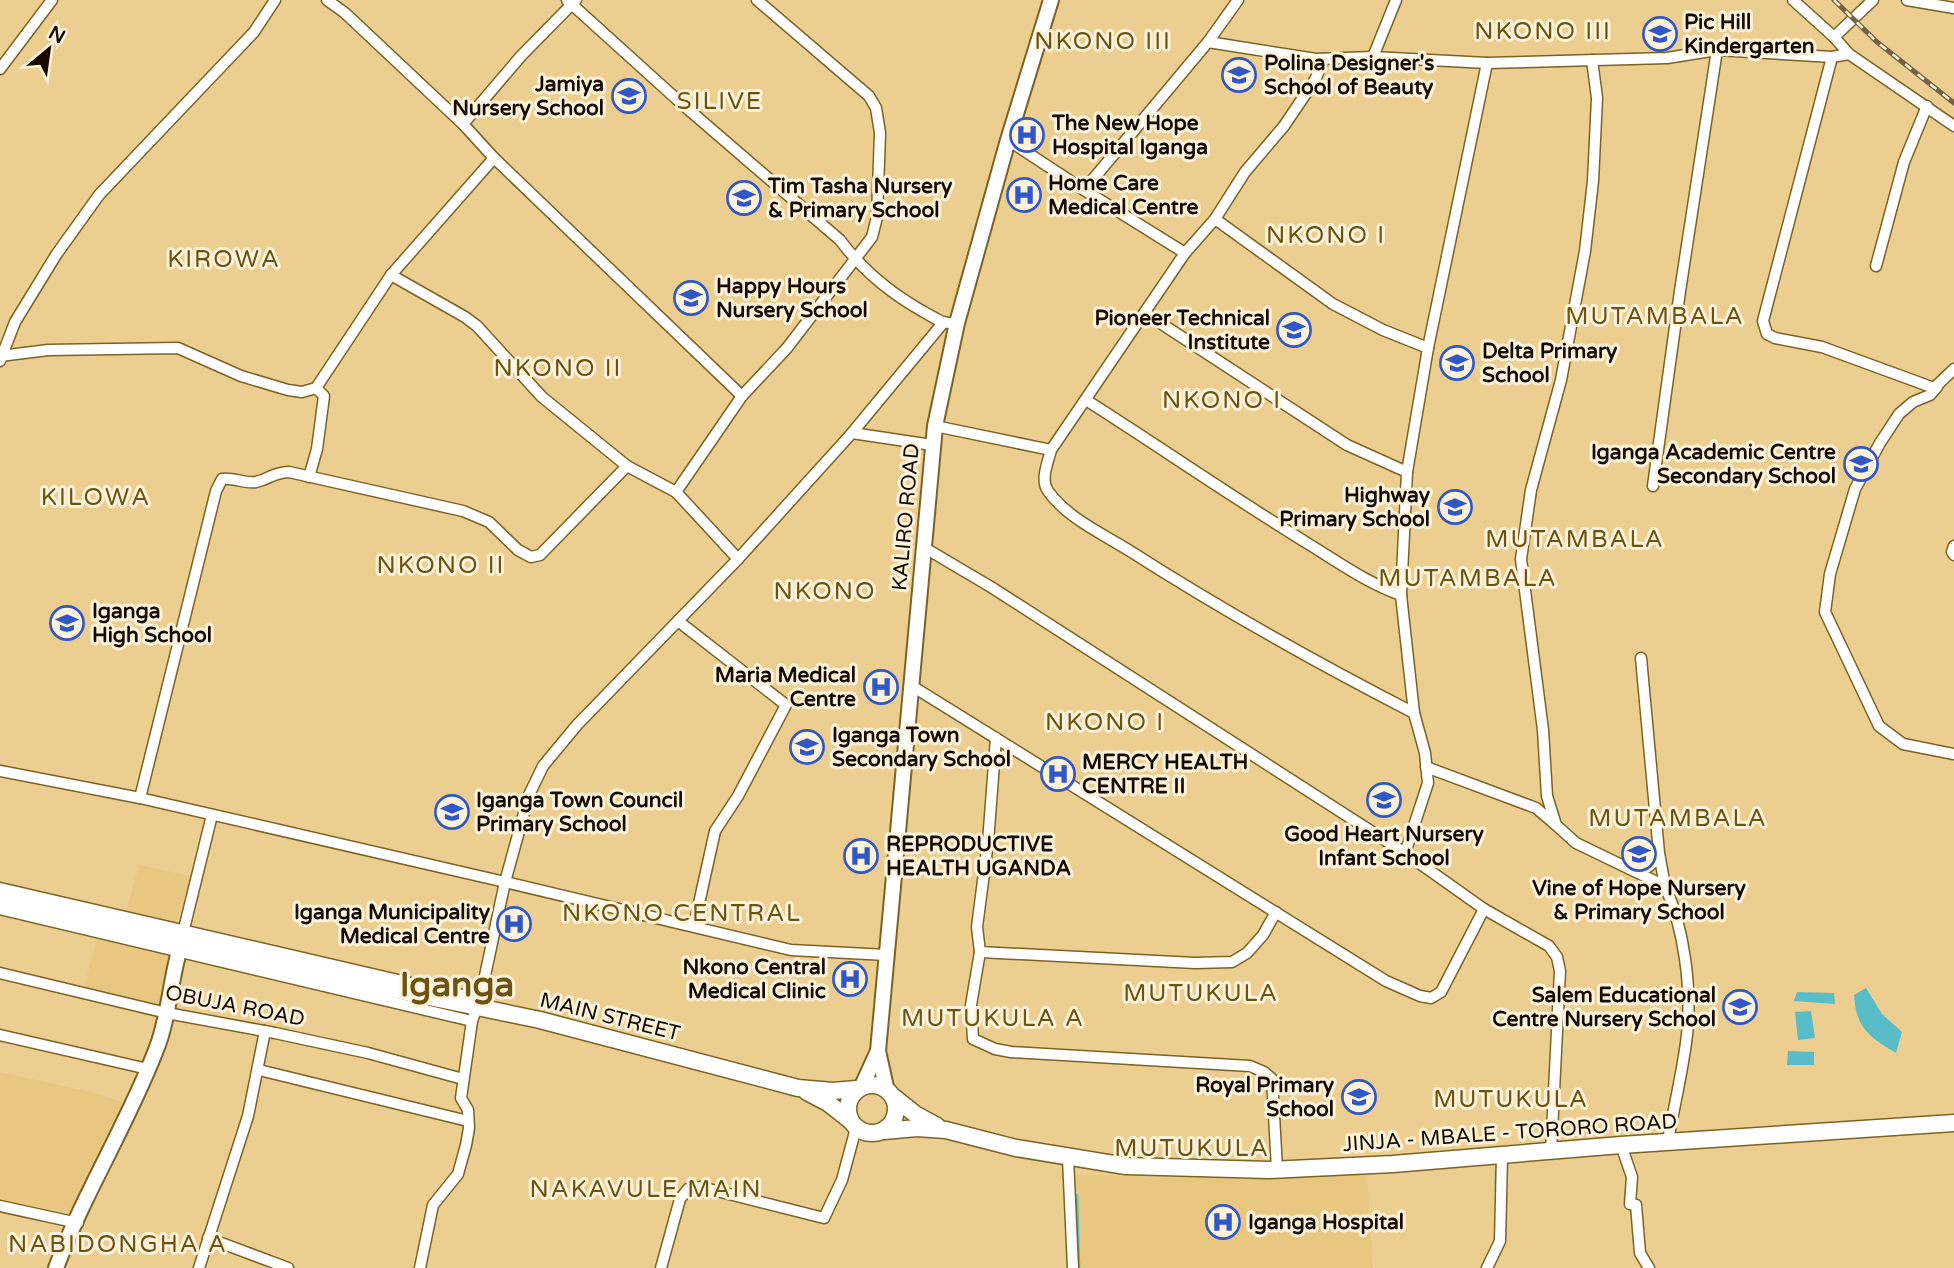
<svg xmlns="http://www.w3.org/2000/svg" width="1954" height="1268" viewBox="0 0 1954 1268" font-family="'Varela Round',sans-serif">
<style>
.built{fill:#e8c781}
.water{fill:#58bdc9}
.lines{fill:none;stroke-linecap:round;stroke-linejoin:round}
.stream{stroke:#58bdc9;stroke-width:2.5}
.minor-casing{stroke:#7c6224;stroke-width:13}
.secondary-casing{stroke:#7c6224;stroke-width:18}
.primary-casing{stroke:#7c6224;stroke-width:19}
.minor{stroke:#fff;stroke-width:10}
.secondary{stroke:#fff;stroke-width:14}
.primary{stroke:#fff;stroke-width:16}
.rail-casing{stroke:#746140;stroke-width:5}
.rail{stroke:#fef2da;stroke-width:2.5;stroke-dasharray:8;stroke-linecap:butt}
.labels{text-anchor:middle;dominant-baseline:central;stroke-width:6;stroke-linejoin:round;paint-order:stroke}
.poi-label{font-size:21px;font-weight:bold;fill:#140a00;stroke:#fef2da;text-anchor:start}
.street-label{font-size:21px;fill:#140a00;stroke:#fef2da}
.quarter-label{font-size:24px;letter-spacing:2px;fill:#6c5310;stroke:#fef2da}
.town-label{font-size:35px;font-weight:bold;fill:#6c5310;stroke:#fef2da}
</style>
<rect width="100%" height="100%" fill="#eccf90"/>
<!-- built -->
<g class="built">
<polygon points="139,865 191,876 176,923 172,925 125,916"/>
<polygon points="97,937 160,951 170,956 163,1006 160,1007 84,988"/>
<polygon points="0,1072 100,1094 126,1104 72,1213 0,1200"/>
<polygon points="1367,1173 1373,1268 1077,1268 1074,1179 1078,1175 1232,1178"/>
</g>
<!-- water -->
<g class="water">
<path d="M1866 988 1882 1014 1902 1032 1896 1053C1869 1037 1856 1028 1854 995Z"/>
<polygon points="1797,992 1834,993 1835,1004 1794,1001"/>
<polygon points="1811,1011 1815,1038 1798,1040 1795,1012"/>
<polygon points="1788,1051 1814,1052 1814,1065 1787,1065"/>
</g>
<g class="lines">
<!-- stream -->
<g class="stream">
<polyline points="1496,1190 1496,1171"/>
<polyline points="1077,1195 1079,1268"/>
</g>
<!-- minor casing -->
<g class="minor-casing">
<g id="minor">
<polyline points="327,0 345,13 463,124"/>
<path d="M567 0 682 104 840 240C863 271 890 293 924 312 932 316 940 323 949 323"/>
<polyline points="576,0 521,56 463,124 494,158 742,396"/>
<polyline points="1793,0 1834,37 1849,54 1954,126"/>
<polyline points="1907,0 1954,8"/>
<polyline points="1834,37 1873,0"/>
<polyline points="1208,42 1316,59 1373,57 1487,63 1667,58 1717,50 1832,57 1849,54"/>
<polyline points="1373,57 1396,0"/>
<polyline points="1832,57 1763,321 1767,334 1775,338 1822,347 1934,388 1954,369"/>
<path d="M1324 59 1315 80 1284 126 1245 172 1215 219 1185 253 1051 450C1048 462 1040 480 1048 491 1067 518 1103 534 1130 551 1222 610 1317 663 1414 713"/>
<path d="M1592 60 1597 98 1593 181 1585 251 1561 380 1531 490 1521 559 1543 730 1547 796 1556 825 1576 843 1665 886C1684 928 1692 988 1687 1035 1683 1070 1674 1106 1668 1141"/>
<polyline points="0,69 52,0"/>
<polyline points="1008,140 1084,190 1208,42 1238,0"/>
<polyline points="1084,190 1185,253"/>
<polyline points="1215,219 1333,304 1383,330 1428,348"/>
<polyline points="1876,266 1904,162 1927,106"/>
<polyline points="391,275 465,317 477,326 542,397 627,466 676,492 738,559"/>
<polyline points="1145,313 1347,445 1407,472"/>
<polyline points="0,356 48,350 178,348 241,376 288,390 302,392 316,388 391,275 494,158"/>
<polyline points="0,361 15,322 56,255 99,195 254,32 275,0"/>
<polyline points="1937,387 1930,395 1913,402 1899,414 1880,443 1855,489 1830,574 1825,612 1879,726 1903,744 1954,754"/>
<path d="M1086 400C1160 447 1232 497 1307 543 1338 562 1367 583 1401 595"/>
<polyline points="935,426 1051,450"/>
<polyline points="852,433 932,445"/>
<polyline points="309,477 317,449 324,396 316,388"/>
<polyline points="1653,486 1680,291 1717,50"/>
<polyline points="676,492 742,396 787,348 872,237 877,217 880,133 876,108 869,96 757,0"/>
<polyline points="1954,546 1952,552 1954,555"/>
<polyline points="925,548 991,587 1405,853 1484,909 1549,946 1557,957 1560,971 1551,1151"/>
<polyline points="678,621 786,705 738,796 715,831 694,926"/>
<polyline points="1641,658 1659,853 1665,886"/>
<polyline points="912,686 1386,981 1420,996 1431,998 1441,992 1484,909"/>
<polyline points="996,738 988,842 977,927 980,952 1195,963 1232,962 1247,953 1263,935 1276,912"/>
<polyline points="1426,767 1536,808 1555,824"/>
<polyline points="0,771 140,798 505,882 791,950 887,955"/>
<path d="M140 798 216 491 222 479C233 477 245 484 256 482 270 479 271 473 289 472L463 511 489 522 518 550 531 557 540 555 627 466"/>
<polyline points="1405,853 1428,783 1425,753 1414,713 1401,595 1407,472 1428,348 1487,63"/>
<polyline points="1636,871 1648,867 1659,858"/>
<polyline points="0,888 480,999"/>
<polyline points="0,909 472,1021"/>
<polyline points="182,937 212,815"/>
<polyline points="980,952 971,1005 973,1039 995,1049 1011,1052 1250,1066 1264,1072 1272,1079 1277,1169"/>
<polyline points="0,973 167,1013 275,1033 368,1053 463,1079"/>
<polyline points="0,1035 148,1069"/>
<polyline points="259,1070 468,1121"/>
<polyline points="1621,1145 1632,1177 1630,1204 1636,1205 1640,1253 1649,1268"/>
<polyline points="1068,1158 1073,1268"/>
<polyline points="0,1206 78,1223"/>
<polyline points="208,1238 288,1268"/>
<polyline points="199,1268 248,1116 265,1031"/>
<polyline points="420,1268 433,1205 458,1174 466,1145 469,1128 468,1110 461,1098 472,1021 480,999 505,882 529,795 543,766 577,725 738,559 852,433 943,323"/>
<polyline points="661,1268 680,1199 688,1189 701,1187 824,1218 842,1180 856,1128"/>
<polyline points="1487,1268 1500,1241 1502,1156"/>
</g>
</g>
<!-- secondary casing -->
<g class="secondary-casing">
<g id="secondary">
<polyline points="862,1086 878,1051"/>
<polyline points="886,1087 878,1051 935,426 957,323 1008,140 1051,0"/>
<path d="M56 1268C84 1193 127 1125 156 1050 170 1015 170 977 182 941"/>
</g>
</g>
<!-- primary casing -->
<g class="primary-casing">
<g id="primary">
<polyline points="0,899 319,974 540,1020 798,1088 833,1091 856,1089"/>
<circle cx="872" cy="1109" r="24"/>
<polyline points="807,1092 828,1103 851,1121"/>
<polyline points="895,1098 915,1114 937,1126"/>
<polyline points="884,1131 917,1128 946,1130 1016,1148 1126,1166 1269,1170 1393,1164 1621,1145 1954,1123"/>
</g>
</g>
<!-- minor -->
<use href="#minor" class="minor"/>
<!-- secondary -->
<use href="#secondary" class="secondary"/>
<!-- primary -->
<use href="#primary" class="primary"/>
<!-- rail casing -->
<g class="rail-casing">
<polyline id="rail" points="1834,0 1877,42 1954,103"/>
</g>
<!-- rail -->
<use href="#rail" class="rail"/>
</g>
<!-- icons -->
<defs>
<g id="school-ring" transform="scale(1.75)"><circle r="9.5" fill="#fef2da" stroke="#3057c7" stroke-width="1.5"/><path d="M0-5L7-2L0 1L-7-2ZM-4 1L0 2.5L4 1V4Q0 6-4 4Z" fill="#3057c7"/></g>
<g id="hospital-ring" transform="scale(1.75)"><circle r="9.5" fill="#fef2da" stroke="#3057c7" stroke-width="1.5"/><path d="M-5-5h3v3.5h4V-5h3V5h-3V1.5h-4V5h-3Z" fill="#3057c7"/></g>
</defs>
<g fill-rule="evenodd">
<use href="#school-ring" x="1660" y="34"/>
<use href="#school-ring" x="1239" y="75"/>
<use href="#school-ring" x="629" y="96"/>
<use href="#hospital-ring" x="1027" y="135"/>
<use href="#hospital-ring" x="1024" y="195"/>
<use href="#school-ring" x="744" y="198"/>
<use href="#school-ring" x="691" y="298"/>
<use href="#school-ring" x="1294" y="330"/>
<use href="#school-ring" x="1457" y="363"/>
<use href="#school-ring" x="1861" y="464"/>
<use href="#school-ring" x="1455" y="507"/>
<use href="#school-ring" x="67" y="623"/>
<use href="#hospital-ring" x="881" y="687"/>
<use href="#school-ring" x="807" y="747"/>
<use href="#hospital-ring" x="1058" y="774"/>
<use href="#school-ring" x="1384" y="800"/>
<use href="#school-ring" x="452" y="812"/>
<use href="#school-ring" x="1639" y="854"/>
<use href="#hospital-ring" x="861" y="856"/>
<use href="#hospital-ring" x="514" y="924"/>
<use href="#hospital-ring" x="850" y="979"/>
<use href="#school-ring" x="1740" y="1007"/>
<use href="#school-ring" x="1359" y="1097"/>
<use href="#hospital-ring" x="1223" y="1222"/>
</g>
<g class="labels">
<!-- poi labels -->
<g class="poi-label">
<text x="1684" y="22">Pic Hill<tspan x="1684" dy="24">Kindergarten</tspan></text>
<text x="1264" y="63">Polina Designer's<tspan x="1264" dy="24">School of Beauty</tspan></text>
<text x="604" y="84" text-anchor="end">Jamiya<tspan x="604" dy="24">Nursery School</tspan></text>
<text x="1052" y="123">The New Hope<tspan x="1052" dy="24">Hospital Iganga</tspan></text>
<text x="1048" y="183">Home Care<tspan x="1048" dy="24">Medical Centre</tspan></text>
<text x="768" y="186">Tim Tasha Nursery<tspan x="768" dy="24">&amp; Primary School</tspan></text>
<text x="716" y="286">Happy Hours<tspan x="716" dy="24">Nursery School</tspan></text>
<text x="1270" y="318" text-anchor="end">Pioneer Technical<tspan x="1270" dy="24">Institute</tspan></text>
<text x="1482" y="351">Delta Primary<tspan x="1482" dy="24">School</tspan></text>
<text x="1836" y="452" text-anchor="end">Iganga Academic Centre<tspan x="1836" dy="24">Secondary School</tspan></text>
<text x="1430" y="495" text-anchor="end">Highway<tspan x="1430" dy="24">Primary School</tspan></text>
<text x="92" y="611">Iganga<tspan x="92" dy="24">High School</tspan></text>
<text x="856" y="675" text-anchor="end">Maria Medical<tspan x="856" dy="24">Centre</tspan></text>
<text x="832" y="735">Iganga Town<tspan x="832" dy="24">Secondary School</tspan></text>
<text x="1082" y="762">MERCY HEALTH<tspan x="1082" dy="24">CENTRE II</tspan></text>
<text x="476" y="800">Iganga Town Council<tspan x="476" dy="24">Primary School</tspan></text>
<text x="1384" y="834" text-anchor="middle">Good Heart Nursery<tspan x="1384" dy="24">Infant School</tspan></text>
<text x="886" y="844">REPRODUCTIVE<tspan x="886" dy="24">HEALTH UGANDA</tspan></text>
<text x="1639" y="888" text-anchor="middle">Vine of Hope Nursery<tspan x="1639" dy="24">&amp; Primary School</tspan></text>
<text x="490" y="912" text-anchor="end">Iganga Municipality<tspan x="490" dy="24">Medical Centre</tspan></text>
<text x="826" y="967" text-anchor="end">Nkono Central<tspan x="826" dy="24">Medical Clinic</tspan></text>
<text x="1716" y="995" text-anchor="end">Salem Educational<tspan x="1716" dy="24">Centre Nursery School</tspan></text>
<text x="1334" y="1085" text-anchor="end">Royal Primary<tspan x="1334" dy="24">School</tspan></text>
<text x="1248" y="1222">Iganga Hospital</text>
</g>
<!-- street labels -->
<g class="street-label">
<text transform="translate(906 517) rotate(-85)">KALIRO ROAD</text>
<text transform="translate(235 1006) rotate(11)">OBUJA ROAD</text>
<text transform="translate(610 1017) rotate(14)">MAIN STREET</text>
<text transform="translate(1510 1133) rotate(-4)">JINJA - MBALE - TORORO ROAD</text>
</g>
<!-- quarter labels -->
<g class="quarter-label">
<text x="1543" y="31">NKONO III</text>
<text x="1103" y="41">NKONO III</text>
<text x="720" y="101">SILIVE</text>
<text x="1326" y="235">NKONO I</text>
<text x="224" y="259">KIROWA</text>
<text x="1655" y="316">MUTAMBALA</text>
<text x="558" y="368">NKONO II</text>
<text x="1222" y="400">NKONO I</text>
<text x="96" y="497">KILOWA</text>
<text x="1575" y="539">MUTAMBALA</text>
<text x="441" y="565">NKONO II</text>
<text x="1468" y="578">MUTAMBALA</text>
<text x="825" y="591">NKONO</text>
<text x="1105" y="722">NKONO I</text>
<text x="1678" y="818">MUTAMBALA</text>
<text x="682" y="913">NKONO CENTRAL</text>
<text x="1201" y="993">MUTUKULA</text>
<text x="993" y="1018">MUTUKULA A</text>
<text x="1511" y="1099">MUTUKULA</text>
<text x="1192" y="1148">MUTUKULA</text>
<text x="646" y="1189">NAKAVULE MAIN</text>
<text x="118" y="1244">NABIDONGHA A</text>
</g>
<!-- town labels -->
<g class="town-label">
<text x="457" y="985">Iganga</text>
</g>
</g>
<!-- north arrow -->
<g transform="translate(49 49) rotate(29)" stroke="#fef2da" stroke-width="5" paint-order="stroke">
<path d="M0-5L12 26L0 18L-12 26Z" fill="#140a00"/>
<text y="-10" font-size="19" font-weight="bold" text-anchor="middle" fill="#140a00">N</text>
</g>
</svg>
